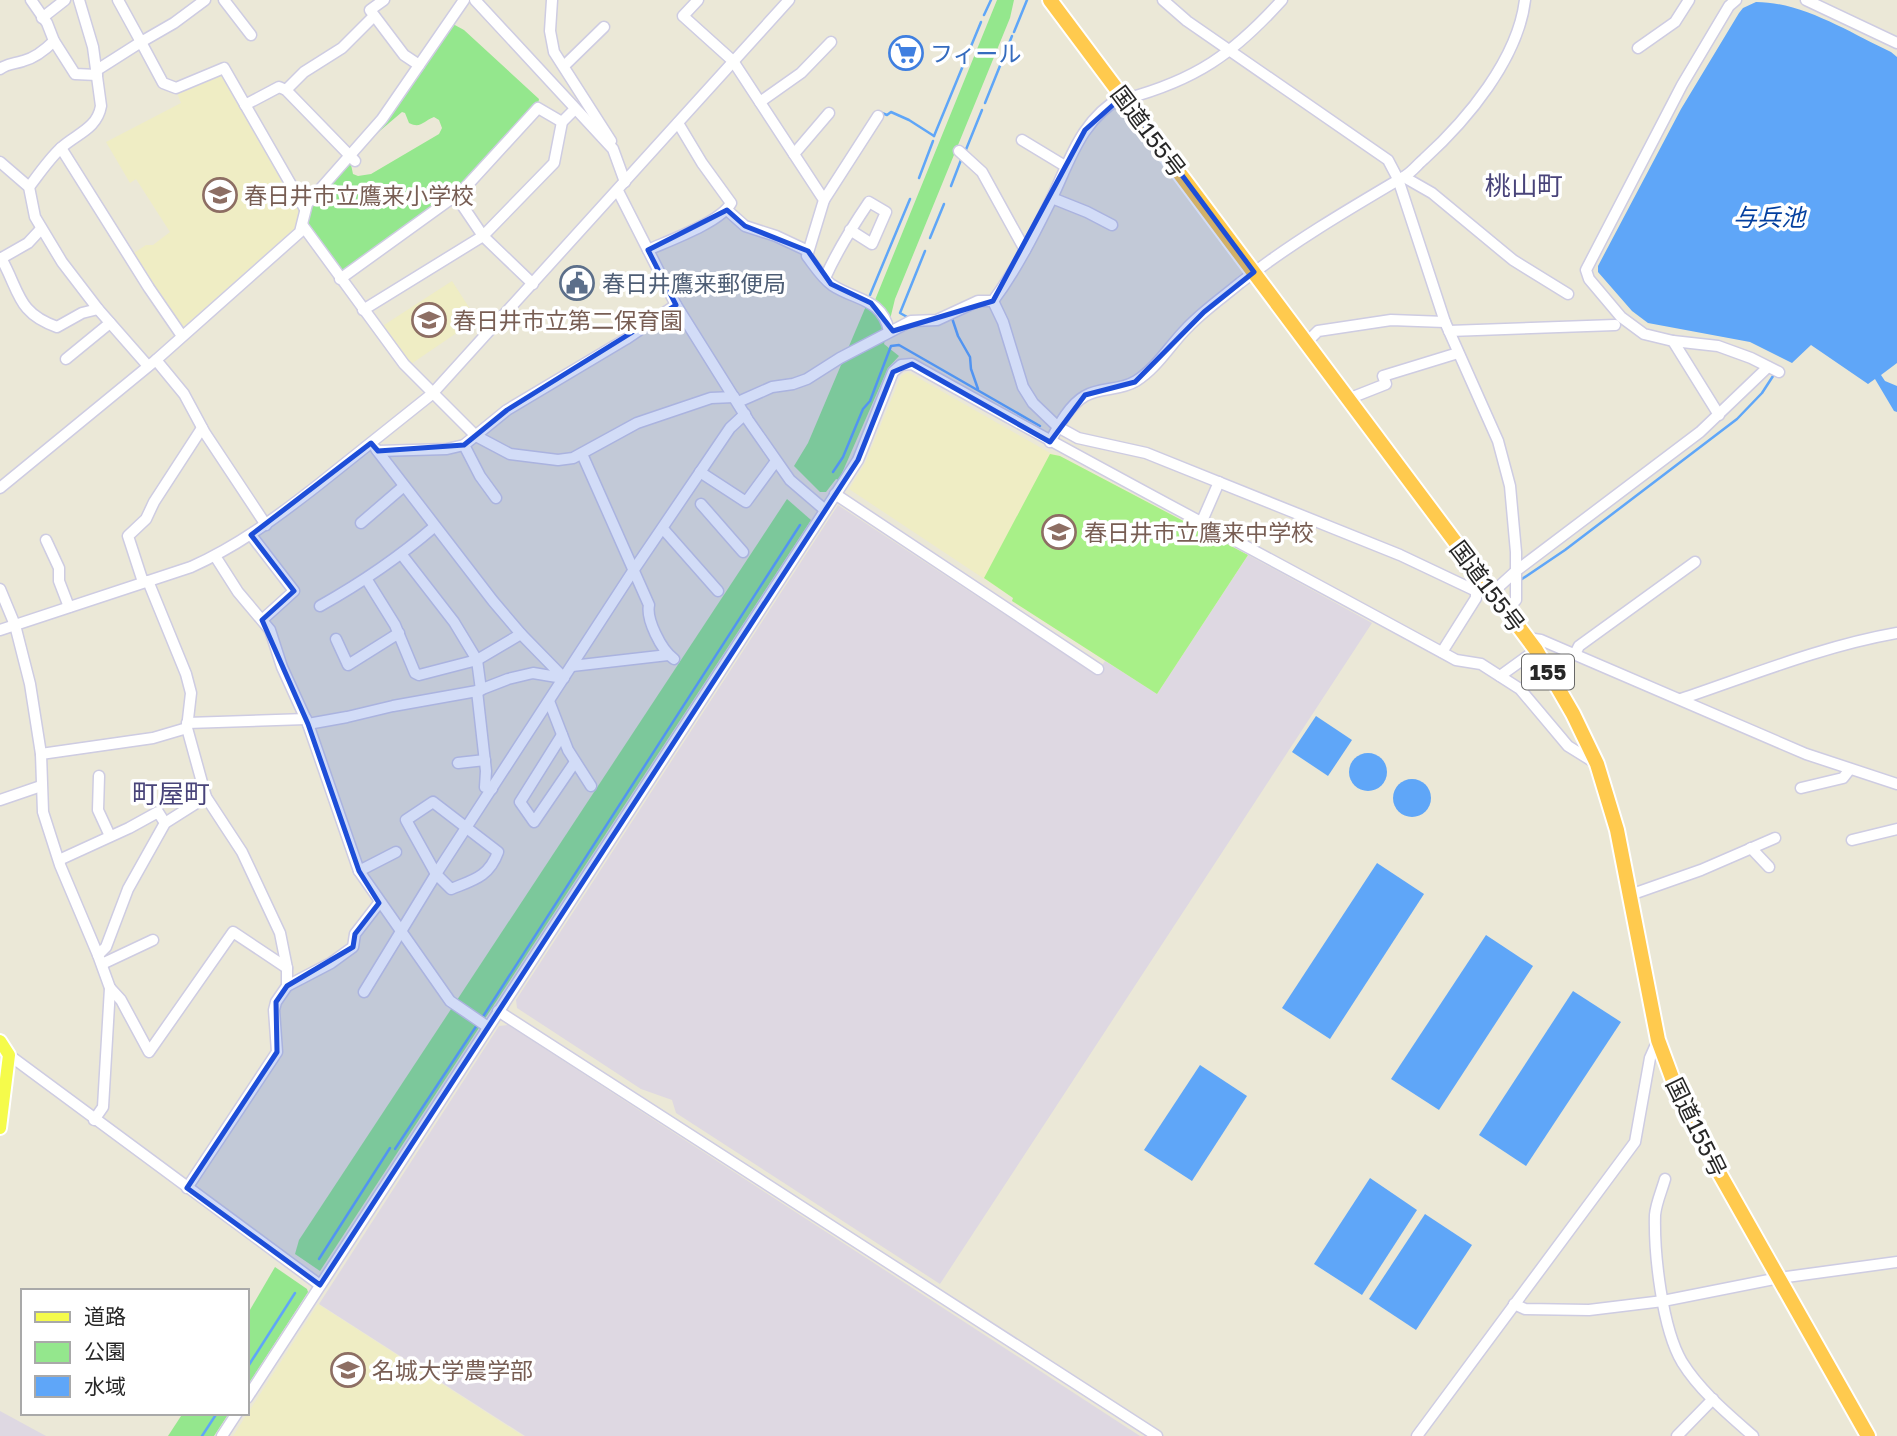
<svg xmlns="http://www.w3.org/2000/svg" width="1897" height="1436" viewBox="0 0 1897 1436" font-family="'Golos Text','Noto Sans JP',sans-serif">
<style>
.industrial{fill:#ded8e2}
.education{fill:#efedc4}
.green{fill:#94e78d}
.pitch{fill:#a8f088}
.water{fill:#5fa6f8}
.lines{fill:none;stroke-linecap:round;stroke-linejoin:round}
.stream{stroke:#5fa6f8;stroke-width:2.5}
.minor-casing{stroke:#cecce2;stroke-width:13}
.major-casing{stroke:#fff;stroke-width:16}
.highway-casing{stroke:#fff;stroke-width:18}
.minor{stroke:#fff;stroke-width:10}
.major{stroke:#f5fb4b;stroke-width:12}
.highway{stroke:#ffca4e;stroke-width:14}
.marked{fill:#1d4ed8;fill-opacity:0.2;stroke:#1d4ed8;stroke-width:5;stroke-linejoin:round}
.labels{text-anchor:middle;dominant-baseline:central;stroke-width:7;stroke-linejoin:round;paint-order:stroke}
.shield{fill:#fff;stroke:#686868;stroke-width:2}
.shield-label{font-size:21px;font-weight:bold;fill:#272727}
.shop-label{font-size:23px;fill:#366cbe;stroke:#fff;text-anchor:start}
.street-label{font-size:23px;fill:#272727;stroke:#fff}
.education-label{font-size:23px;fill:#785e54;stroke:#fff;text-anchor:start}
.service-label{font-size:23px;fill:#4e5e75;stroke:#fff;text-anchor:start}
.water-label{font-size:24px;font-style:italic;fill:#033f9f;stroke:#fff}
.quarter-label{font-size:26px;fill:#49447a;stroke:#fff}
</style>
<rect width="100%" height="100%" fill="#ebe8d7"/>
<!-- industrial -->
<g class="industrial">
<polygon points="838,505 1096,675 1105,661 1157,693 1248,555 1372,623 940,1284 676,1113 672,1100 641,1089 517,1008 516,1000"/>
<polygon points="508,1025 1140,1436 525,1436 319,1304 499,1026"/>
<polygon points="0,1411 46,1436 0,1436"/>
</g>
<!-- education -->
<g class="education">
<polygon points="223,72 301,208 297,230 184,330 131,255 146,245 153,245 170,232 136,179 130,183 106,142 181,103 176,90"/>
<polygon points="452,281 472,312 458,332 411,364 381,327"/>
<polygon points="908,372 1050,453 1060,456 1248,555 1157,694 1012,601 1013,598 849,489 865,463 901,376"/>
<polygon points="318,1304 523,1436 233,1436"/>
</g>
<!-- green -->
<g class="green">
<polygon points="997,0 1014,0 1010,18 895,299 884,344 899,356 888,368 839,480 836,479 826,492 820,492 794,466 808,443 866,306 875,300"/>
<path d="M453 24 464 30 539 99 538 104 460 188 343 272H340L307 226 308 209 350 160 353 174 358 176 371 174 439 134 442 128 439 120 434 117C423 121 421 129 409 123L405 113 402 112 368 141 390 116Z"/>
<polygon points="787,499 811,520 320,1271 295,1254 299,1240"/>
<polygon points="275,1267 307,1289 308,1292 247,1386 247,1315"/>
<polygon points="183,1413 229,1413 214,1436 168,1436"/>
</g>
<!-- pitch -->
<polygon class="pitch" points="1050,454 1060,456 1248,555 1157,694 1012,601 1013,598 984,578"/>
<!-- water -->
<g class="water">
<path d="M1756 2C1803 2 1850 33 1891 52L1897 57V363L1881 375 1885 381 1897 386V412L1894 411 1875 379 1868 384 1811 345 1792 363 1750 342 1648 323 1632 311 1598 272V266L1681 109 1739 13 1743 8Z"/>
<polygon points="1316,716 1352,740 1328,776 1292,752"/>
<circle cx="1368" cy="772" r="19"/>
<circle cx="1412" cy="798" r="19"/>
<polygon points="1377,863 1424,894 1330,1039 1282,1008"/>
<polygon points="1486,935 1533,966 1439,1110 1391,1079"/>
<polygon points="1573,991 1621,1022 1526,1166 1479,1135"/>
<polygon points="1200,1065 1247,1096 1192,1181 1144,1150"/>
<polygon points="1370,1178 1417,1210 1362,1295 1314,1264"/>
<polygon points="1425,1214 1472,1245 1416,1330 1369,1299"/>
</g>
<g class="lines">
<!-- stream -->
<g class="stream">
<polyline points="984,15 991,0"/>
<polyline points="1014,32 1027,0"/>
<polyline points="985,103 1012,36"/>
<polyline points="882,113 887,115 891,112 909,120 934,136"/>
<polyline points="934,136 981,22"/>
<polyline points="965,152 982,110"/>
<polyline points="919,178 933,141"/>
<polyline points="951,186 961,160"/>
<polyline points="930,238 944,204"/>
<polyline points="870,295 910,199"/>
<polyline points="909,318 900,313 925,251"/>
<polyline points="952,318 958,336 970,357 971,369 978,389"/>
<polyline points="833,472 843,457 863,409 870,401 891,346 899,345 1040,426"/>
<polyline points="1522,579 1565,550 1737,419 1762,393 1775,373"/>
<polyline points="482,1018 800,525"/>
<polyline points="395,1149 477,1025"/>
<polyline points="319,1259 390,1148"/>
<polyline points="247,1368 295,1293"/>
<polyline points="202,1436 217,1413"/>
</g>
<!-- minor casing -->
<g class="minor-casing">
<g id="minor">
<polyline points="31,0 47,23 54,41 75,74 97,75"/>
<polyline points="118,0 141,42 174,23 205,0"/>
<polyline points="224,0 251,35"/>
<polyline points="384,0 370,10 404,55 419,65"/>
<polyline points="475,0 613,149 625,182"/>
<polyline points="552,0 550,31 554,52 611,141"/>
<path d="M698 0 683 16 733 61 824 200 807 256C814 265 822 278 832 285 856 301 882 298 889 331"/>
<polyline points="1163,0 1187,21 1388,160 1398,179 1445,322 1498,441 1510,486 1516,552 1516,600 1506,610"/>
<polyline points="1736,0 1729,6 1682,85 1586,270 1589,279 1621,317 1644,334 1673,341 1718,346 1751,358 1779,372"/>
<polyline points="1806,0 1897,43"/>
<polyline points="42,18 65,0"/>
<polyline points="1638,48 1675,22 1689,0"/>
<polyline points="564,66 604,27"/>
<path d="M0 69C8 63 14 64 23 61 35 58 45 50 54 41"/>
<polyline points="97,70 141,42 163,83 176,88 224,68 305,209"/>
<polyline points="286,90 304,72 342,48 374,16"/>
<path d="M1125 99C1196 80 1233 54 1282 0"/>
<polyline points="760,102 801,73 831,42"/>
<polyline points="245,105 279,87 286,90 355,161"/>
<polyline points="1022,140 1065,166"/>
<polyline points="61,148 149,288 182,336"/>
<polyline points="959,151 982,172 1025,250"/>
<polyline points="794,154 829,113"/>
<polyline points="0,162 29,187 35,217 62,262 98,309 148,366"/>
<polyline points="1404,177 1432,193 1513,260 1568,294"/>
<path d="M29 187C39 174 49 159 61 148 76 134 97 129 101 106L93 47 79 0"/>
<polyline points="618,191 676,305 748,420 790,480 825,510"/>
<polyline points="456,196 483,236 533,284"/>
<polyline points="1052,198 1087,212 1112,225"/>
<polyline points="824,200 878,116"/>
<polyline points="727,210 745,226 776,236 808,251"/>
<polyline points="303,226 404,364 476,436 510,454 558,460 573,458 637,423 711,398 734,397"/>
<path d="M648 250C668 241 721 222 731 203L702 163 678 123"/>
<path d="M1 258C20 292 17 313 57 327L82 313 98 309"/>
<polyline points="0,259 28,243 41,229"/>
<path d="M825 278C837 251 852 227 869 202L886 212 872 244 850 230"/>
<polyline points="340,279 462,191 538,108 562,122"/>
<polyline points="993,301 1003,322 1023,387 1033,403 1058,427 1078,438 1146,453 1400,555 1476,591 1485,583"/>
<polyline points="363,310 483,236 554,163 562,122 575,109"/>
<polyline points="1449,331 1615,325"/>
<polyline points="1673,341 1719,415"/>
<polyline points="1307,342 1318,331 1391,320 1445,322"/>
<polyline points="66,359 110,323"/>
<polyline points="156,360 184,394 205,433 266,525"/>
<polyline points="1348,399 1386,384 1383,376 1458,353"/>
<path d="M738 402 772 387 793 384 807 379 840 358 911 321 937 320 978 301H993C1016 270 1033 236 1050 202 1070 161 1080 120 1123 96"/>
<path d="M1050 442C1058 427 1069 405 1085 396 1100 387 1120 391 1136 381 1157 368 1170 345 1187 328 1203 311 1222 298 1240 283 1291 243 1349 209 1405 176 1412 172 1418 164 1424 159 1467 120 1518 59 1525 0"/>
<polyline points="464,445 480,476 496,498"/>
<polyline points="376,449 493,601 521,634 564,678"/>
<polyline points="378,451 447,449 464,445 507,410 626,339 676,305"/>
<path d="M582 454 649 605C646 619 661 650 674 659"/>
<polyline points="700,472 746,502 776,461"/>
<polyline points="0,488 156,360 300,232 307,204 382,119 464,0"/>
<polyline points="835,494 1098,669"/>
<polyline points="701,504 743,552"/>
<polyline points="1202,521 1219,482"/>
<polyline points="361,523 404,486"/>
<polyline points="665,531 718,591"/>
<polyline points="251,535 294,591 262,620"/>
<polyline points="46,540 59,568 59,581 69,607"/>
<polyline points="402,555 454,622 477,660 521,634"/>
<polyline points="215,556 238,592 270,630 282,667 308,724 359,871 450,1001 488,1027"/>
<polyline points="367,580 395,625 415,673 419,675 477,660 481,690"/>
<polyline points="148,581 186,674 191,693 187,728 206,797 242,852 280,933 287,968 287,986 276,1002 274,1010 277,1052 187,1188"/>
<polyline points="143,582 128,536 146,519 154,502 202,428"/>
<polyline points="0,589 15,625 30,684 41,754 43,812 60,865 98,955 110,988 103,1107 94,1120"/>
<polyline points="1493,592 1516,571 1700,432 1768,367"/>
<path d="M320 606C361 583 398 558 434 527"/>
<path d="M0 630 191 567C238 546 277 517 318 485 356 455 394 424 432 394L789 0"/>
<polyline points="1527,638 1541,640 1806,754 1897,784"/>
<polyline points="336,639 348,665 399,633"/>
<polyline points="1442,652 1476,598 1476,591"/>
<polyline points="1575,654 1579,646 1695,562"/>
<polyline points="572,666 668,655"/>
<polyline points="1500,676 1536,650"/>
<polyline points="477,691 486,771 485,787 492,789"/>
<path d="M1681 699C1752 675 1823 646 1897 633"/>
<polyline points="549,701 568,750 591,786"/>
<polyline points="187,723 306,719"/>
<polyline points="308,724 347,717 393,706 477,691 508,679 533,673 563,678"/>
<polyline points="562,735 520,802 534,822 575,762"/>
<polyline points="41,754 153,738 187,728"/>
<polyline points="458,763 485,760"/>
<polyline points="99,776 98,810 110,836"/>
<polyline points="1801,788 1843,778 1850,769"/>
<polyline points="0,800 41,786"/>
<path d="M433 802 498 852C489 877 473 880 451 889L436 874 406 820Z"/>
<polyline points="1852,840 1897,829"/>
<polyline points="1751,848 1769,867"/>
<polyline points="59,860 129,828 158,812 165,823"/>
<polyline points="359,871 396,852"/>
<polyline points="1630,895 1701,870 1775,838"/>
<polyline points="98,955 106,947 128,889 165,823 206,797"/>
<polyline points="102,964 153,940"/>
<polyline points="287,986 331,963 353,947 355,934 379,903"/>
<polyline points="110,988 121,1000 149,1052 233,932 287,968"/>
<polyline points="364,992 436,874 633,571 730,428 745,414"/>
<polyline points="498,1011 1157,1436"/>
<polyline points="9,1055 320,1285"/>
<path d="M1665 1179C1662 1190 1656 1203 1655 1215 1654 1254 1662 1328 1682 1362 1700 1391 1728 1414 1753 1436"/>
<polyline points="1514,1304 1525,1309 1589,1310 1663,1301 1779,1278 1897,1262"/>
<path d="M247 1398 858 460 893 372 901 365 912 364C1092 465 1275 561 1456 660L1481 664 1520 689 1568 746 1597 764"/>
<polyline points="222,1436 237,1413"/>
<polyline points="1417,1436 1635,1142 1650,1058 1658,1040"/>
<polyline points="1677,1436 1713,1399"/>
</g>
</g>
<!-- major casing -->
<g class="major-casing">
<polyline id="major" points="0,1041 9,1055 0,1128"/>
</g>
<!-- highway casing -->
<g class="highway-casing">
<polyline id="highway" points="1050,0 1536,650 1573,714 1597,764 1617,830 1658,1040 1678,1094 1700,1139 1868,1436"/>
</g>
<!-- minor -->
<use href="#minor" class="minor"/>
<!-- major -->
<use href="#major" class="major"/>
<!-- highway -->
<use href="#highway" class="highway"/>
</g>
<!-- marked area -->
<path class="marked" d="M1123 96 1254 272 1204 312 1135 382 1085 395 1050 442 912 364 893 372 858 460 320 1285 187 1188 277 1052 276 1002 287 986 353 947 355 934 379 903 359 871 308 724 262 620 294 591 251 535 371 443 378 451 464 445 507 410 676 305 648 250 727 210 745 226 808 251 831 284 871 303 893 331 993 301 1085 130Z"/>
<!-- icons -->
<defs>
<g id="supermarket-ring" transform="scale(1.75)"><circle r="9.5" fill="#fff" stroke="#3f7fe0" stroke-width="1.5"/><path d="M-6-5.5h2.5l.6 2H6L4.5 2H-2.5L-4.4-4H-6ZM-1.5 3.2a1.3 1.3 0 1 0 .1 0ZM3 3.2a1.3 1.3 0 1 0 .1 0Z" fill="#3f7fe0"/></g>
<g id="school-ring" transform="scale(1.75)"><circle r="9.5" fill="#fff" stroke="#8d6e63" stroke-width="1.5"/><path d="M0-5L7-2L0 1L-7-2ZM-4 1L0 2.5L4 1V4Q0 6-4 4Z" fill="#8d6e63"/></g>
<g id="civic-ring" transform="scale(1.75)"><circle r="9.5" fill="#fff" stroke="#5c6f8a" stroke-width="1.5"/><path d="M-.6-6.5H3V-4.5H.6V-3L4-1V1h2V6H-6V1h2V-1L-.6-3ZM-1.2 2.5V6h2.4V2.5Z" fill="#5c6f8a"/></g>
<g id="university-ring" transform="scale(1.75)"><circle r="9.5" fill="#fff" stroke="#8d6e63" stroke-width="1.5"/><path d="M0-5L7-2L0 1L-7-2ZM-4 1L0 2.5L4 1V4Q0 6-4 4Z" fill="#8d6e63"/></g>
</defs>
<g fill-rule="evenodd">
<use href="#supermarket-ring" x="906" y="53"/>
<use href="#school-ring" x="220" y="195"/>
<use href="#civic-ring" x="577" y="283"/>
<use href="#school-ring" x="429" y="320"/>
<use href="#school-ring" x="1059" y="532"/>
<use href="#university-ring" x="348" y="1370"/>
</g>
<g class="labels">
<!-- shield labels -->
<rect class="shield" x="1522" y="654.5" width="52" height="35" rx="5"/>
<g class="shield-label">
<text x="1548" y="672">155</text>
</g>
<!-- shop labels -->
<g class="shop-label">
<text x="930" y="53">フィール</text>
</g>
<!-- street labels -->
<g class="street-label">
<text transform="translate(1149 131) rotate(53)">国道155号</text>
<text transform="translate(1488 586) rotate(53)">国道155号</text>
<text transform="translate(1697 1127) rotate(64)">国道155号</text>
</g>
<!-- education labels -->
<g class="education-label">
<text x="244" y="195">春日井市立鷹来小学校</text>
<text x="453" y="320">春日井市立第二保育園</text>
<text x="1084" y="532">春日井市立鷹来中学校</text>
<text x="372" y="1370">名城大学農学部</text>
</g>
<!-- service labels -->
<g class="service-label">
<text x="602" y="283">春日井鷹来郵便局</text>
</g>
<!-- water labels -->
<g class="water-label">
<text x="1769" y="216">与兵池</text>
</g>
<!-- quarter labels -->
<g class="quarter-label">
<text x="1524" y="185">桃山町</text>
<text x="171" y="793">町屋町</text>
</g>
</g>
<!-- legend -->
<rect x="21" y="1289" width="228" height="126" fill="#ffffff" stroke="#a9a9a9" stroke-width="2"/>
<rect x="35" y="1312" width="35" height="10" fill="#f5fb4b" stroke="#a9a9a9" stroke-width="2"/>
<text x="84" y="1324" font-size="21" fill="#272727">道路</text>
<rect x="35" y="1342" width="35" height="21" fill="#94e78d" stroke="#a9a9a9" stroke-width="2"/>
<text x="84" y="1359" font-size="21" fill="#272727">公園</text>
<rect x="35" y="1376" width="35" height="21" fill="#5fa6f8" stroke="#a9a9a9" stroke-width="2"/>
<text x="84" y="1394" font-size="21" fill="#272727">水域</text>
</svg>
